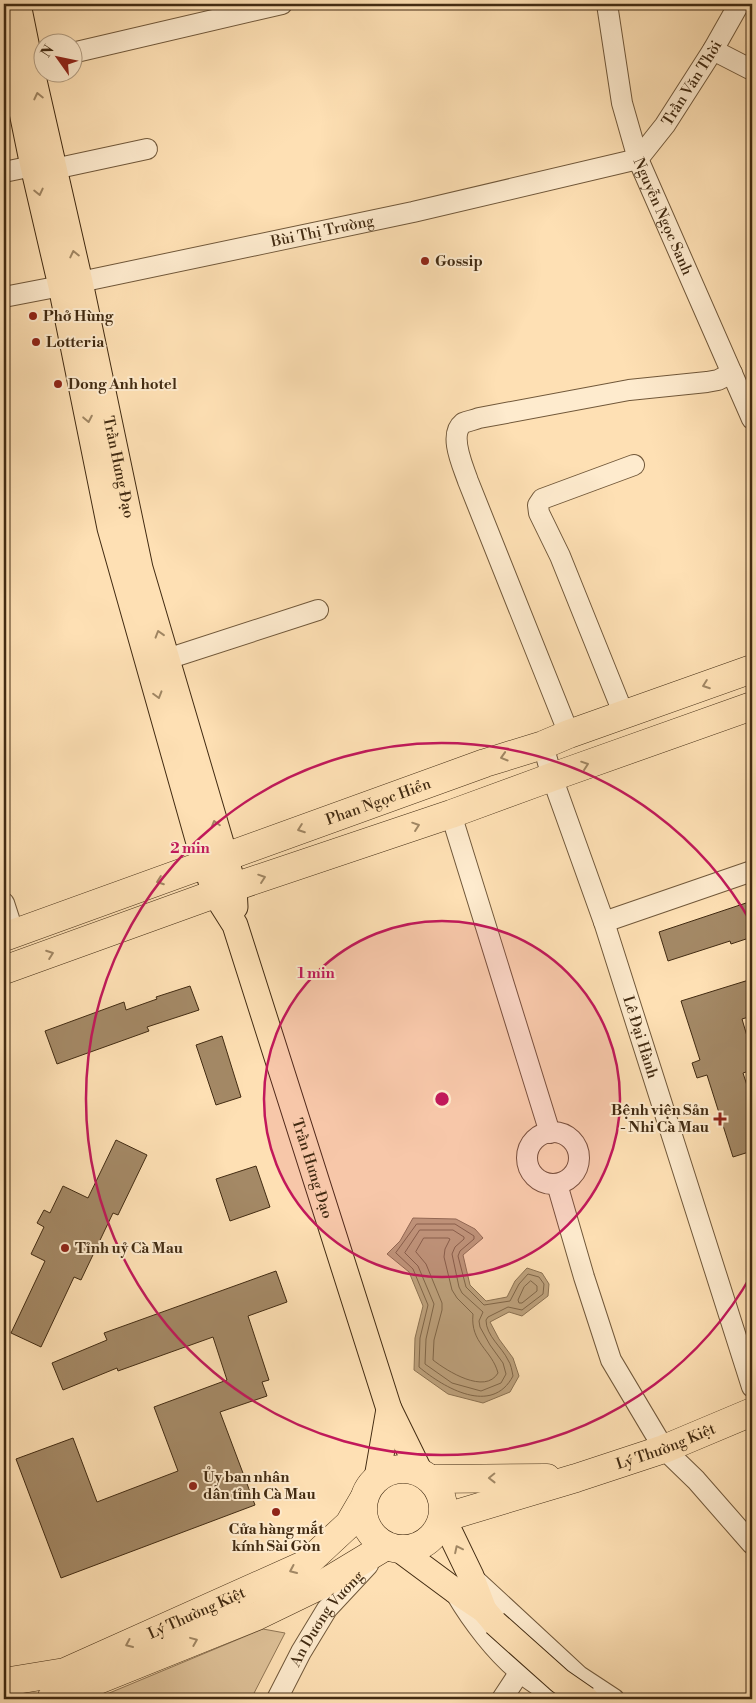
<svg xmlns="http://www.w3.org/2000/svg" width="756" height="1703" viewBox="0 0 756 1703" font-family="'Libre Bodoni',serif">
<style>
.green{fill:#dec198;stroke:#907655}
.water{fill:#bea27d;stroke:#8c7252}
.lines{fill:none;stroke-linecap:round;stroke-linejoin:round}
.shore{stroke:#806648;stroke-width:1}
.building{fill:#a48966;stroke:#422b12}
.minor-casing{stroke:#71583a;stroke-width:22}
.major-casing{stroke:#422b12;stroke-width:27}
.highway-casing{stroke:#422b12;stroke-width:29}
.minor{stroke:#feebce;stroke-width:20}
.major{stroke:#fee0b4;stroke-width:25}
.highway{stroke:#fee0b4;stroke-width:28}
.major-bridge-casing{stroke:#422b12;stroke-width:27;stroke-linecap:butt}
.major-bridge{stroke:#fee0b4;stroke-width:25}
.oneway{stroke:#a08663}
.ring{fill:none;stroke:#c2185b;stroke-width:2.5}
.poi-dot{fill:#8f2418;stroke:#feebce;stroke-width:2}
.labels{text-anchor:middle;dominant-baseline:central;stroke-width:4;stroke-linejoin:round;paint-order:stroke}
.street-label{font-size:15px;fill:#422b12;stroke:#feebce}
.poi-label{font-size:15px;font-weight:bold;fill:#422b12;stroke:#feebce;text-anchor:start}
.centre{fill:#c2185b;stroke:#feebce;stroke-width:2.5}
.ring-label{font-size:15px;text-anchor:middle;font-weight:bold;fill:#c2185b;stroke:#feebce;stroke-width:4;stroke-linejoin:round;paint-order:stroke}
</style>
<rect width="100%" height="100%" fill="#fee0b4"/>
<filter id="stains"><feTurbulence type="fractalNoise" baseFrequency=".004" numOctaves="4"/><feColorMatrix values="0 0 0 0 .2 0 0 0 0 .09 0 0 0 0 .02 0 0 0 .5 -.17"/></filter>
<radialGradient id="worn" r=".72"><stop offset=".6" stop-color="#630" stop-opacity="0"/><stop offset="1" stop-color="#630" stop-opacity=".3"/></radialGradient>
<!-- green -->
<polygon class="green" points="263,1629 285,1633 251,1699 95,1699"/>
<!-- water -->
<polygon class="water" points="413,1218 456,1219 475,1229 483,1238 463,1255 470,1285 486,1301 507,1297 515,1281 527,1268 542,1273 549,1284 548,1296 522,1316 509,1312 490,1322 499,1339 513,1358 519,1376 510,1392 483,1403 448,1394 414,1370 415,1338 423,1306 409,1272 387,1254 400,1241"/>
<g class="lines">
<!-- shore -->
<g class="shore">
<path d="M417 1224H455L474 1236V1239L460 1251 458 1256 466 1287 484 1305 510 1301 519 1284 528 1274 539 1277 544 1284 543 1294 522 1310 508 1307 488 1317 486 1320C486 1336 502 1347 508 1360 511 1364 512 1371 513 1376 492 1416 444 1388 419 1367L420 1338 428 1305 413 1269 396 1253Z"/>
<polygon points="420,1230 453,1230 464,1237 464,1239 455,1247 452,1254 459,1287 462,1293 483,1312 479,1321 480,1327 490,1345 503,1363 506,1374 501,1383 481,1391 452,1383 425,1364 426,1339 434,1304 418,1266 405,1253"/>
<path d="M424 1238H448L450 1239 445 1249 444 1257 452 1290 457 1298 473 1314C470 1343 492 1350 498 1373 485 1395 447 1371 433 1360L434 1340 442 1310V1303L426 1264 416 1252Z"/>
<polygon points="531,1281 537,1286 537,1291 522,1303 519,1303 518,1300 524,1287"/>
</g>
</g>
<!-- building -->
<g class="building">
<polygon points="752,901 752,937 731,944 730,941 668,961 659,932"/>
<polygon points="752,979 752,1016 742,1019 749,1043 752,1042 752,1070 743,1073 752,1101 752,1151 733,1157 707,1075 697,1078 692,1063 700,1060 681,1001"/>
<polygon points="190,986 199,1010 147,1027 149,1031 57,1064 45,1031 124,1002 126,1010 157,999 156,997"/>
<polygon points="222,1036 241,1097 216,1105 196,1045"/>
<polygon points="116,1140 147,1155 118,1215 113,1213 81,1280 74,1277 41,1347 11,1333 45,1261 31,1254 44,1227 37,1223 44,1210 50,1213 63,1186 88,1198"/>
<polygon points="256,1166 270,1207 230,1221 216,1179"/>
<polygon points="276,1271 287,1302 248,1316 269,1380 262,1382 267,1396 220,1412 255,1505 61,1578 16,1459 73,1438 97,1502 178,1471 154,1407 227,1380 213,1337 118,1371 117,1368 63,1390 52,1363 107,1340 104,1333"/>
</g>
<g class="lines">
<!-- minor casing -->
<g class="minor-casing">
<g id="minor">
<path id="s1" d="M607 4 622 103 638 159 752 419"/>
<polyline points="713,50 752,70"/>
<polyline points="72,53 282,4"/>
<polyline points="54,169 147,149"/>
<polyline points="4,172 33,166"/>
<path id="s2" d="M4 297 61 286 413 212 638 159 665 125 713 50 739 4"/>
<polyline points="167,659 318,610"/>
<polyline points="624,715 560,556 539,513 538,505 542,499 634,465"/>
<path d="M569 734 468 481C463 466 448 435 463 423 468 421 474 420 479 418L629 390 707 382 718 380 732 373"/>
<path id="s3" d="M543 745 552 777 604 922 752 1387"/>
<polyline points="451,814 550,1133"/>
<polyline points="4,903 14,934"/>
<polyline points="604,922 752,871"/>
<circle cx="553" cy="1158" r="26"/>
<polyline points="557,1184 584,1277 611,1360 664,1449 696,1480 752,1544"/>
<polyline points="472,1577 579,1676 614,1699"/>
<path d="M456 1594C472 1621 496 1653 520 1672 532 1682 546 1690 559 1699"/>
<path id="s4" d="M277 1699 301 1652 327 1609 368 1565"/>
<polyline points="502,1699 527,1661"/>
</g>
</g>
<!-- major casing -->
<g class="major-casing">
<g id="major">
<path id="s5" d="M18 4 30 63 80 282 140 568 234 887 235 907"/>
<path id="s6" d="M4 24 33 166 61 286 110 528 205 864 216 895 235 925 389 1409 420 1472"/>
<polyline points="377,1478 389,1409"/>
<polyline points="443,1518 471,1576 484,1610"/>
<polyline points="400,1550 454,1590 484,1610 495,1623"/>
</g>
</g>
<!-- highway casing -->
<g class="highway-casing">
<g id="highway">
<path id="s7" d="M4 937 485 763 543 745 569 734 752 669"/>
<polyline points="4,970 234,887 451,814 552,777 752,706"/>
<circle cx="403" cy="1509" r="40"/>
<polyline points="432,1479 547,1478"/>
<path id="s8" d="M443 1518 576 1478 664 1449 752 1412"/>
<path id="s9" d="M4 1682 65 1672 306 1564 349 1524 363 1500"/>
<polyline points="51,1699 257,1616 323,1584 386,1546"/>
</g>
</g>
<!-- minor -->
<use href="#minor" class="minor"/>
<!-- major -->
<use href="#major" class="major"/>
<!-- highway -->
<use href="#highway" class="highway"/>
<!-- major-bridge casing -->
<g class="major-bridge-casing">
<polyline id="major-bridge" points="495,1623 560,1681 586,1699"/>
</g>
<!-- major-bridge -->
<use href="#major-bridge" class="major-bridge"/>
</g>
<!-- one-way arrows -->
<defs><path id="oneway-chevron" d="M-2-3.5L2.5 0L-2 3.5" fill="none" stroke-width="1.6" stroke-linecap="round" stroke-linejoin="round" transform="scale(1.25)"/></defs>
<g class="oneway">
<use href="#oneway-chevron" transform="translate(38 96) rotate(-103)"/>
<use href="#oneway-chevron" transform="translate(39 192) rotate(77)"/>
<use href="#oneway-chevron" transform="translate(74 254) rotate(-103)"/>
<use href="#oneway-chevron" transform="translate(88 419) rotate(79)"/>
<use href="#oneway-chevron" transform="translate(159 634) rotate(-107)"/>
<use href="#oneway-chevron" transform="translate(706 685) rotate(160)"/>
<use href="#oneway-chevron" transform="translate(158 695) rotate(74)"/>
<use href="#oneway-chevron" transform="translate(504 757) rotate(163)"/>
<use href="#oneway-chevron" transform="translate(585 765) rotate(-19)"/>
<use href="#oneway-chevron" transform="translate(215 824) rotate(-106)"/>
<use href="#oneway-chevron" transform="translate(416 826) rotate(-19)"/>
<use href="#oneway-chevron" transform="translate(301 829) rotate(160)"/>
<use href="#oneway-chevron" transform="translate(262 878) rotate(-19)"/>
<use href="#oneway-chevron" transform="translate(160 881) rotate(160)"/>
<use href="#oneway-chevron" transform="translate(50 954) rotate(-20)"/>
<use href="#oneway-chevron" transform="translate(492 1478) rotate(179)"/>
<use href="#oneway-chevron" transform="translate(458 1549) rotate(-116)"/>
<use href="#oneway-chevron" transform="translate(293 1570) rotate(156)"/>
<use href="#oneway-chevron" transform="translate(194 1641) rotate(-22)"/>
<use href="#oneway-chevron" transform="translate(129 1644) rotate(156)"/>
</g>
<!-- distance rings -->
<circle cx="442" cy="1099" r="178" fill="#c2185b" fill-opacity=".12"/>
<g class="ring">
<circle cx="442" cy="1099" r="178"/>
<path d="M752 1274A356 356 0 1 1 752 924"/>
</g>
<!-- markers -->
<g class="poi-dot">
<circle cx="425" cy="261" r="5"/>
<circle cx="33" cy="316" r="5"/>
<circle cx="36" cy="342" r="5"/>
<circle cx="58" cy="384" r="5"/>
<path d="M717.5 1111.5h5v5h5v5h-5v5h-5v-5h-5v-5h5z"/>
<circle cx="65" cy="1248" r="5"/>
<circle cx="193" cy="1486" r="5"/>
<circle cx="276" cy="1512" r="5"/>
</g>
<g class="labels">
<!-- street labels -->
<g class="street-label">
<text stroke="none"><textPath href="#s2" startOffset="742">Trần Văn Thời</textPath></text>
<text stroke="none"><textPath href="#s1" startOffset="221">Nguyễn Ngọc Sanh</textPath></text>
<text stroke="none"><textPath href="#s2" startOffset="325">Bùi Thị Trường</textPath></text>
<text stroke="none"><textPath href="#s5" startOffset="474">Trần Hưng Đạo</textPath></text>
<text stroke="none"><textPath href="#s7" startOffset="398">Phan Ngọc Hiển</textPath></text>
<text stroke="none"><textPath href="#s3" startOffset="308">Lê Đại Hành</textPath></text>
<text stroke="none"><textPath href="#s6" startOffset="1188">Trần Hưng Đạo</textPath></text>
<text stroke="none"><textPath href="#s8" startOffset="234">Lý Thường Kiệt</textPath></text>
<text stroke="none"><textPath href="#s9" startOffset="206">Lý Thường Kiệt</textPath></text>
<text stroke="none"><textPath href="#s4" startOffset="95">An Dương Vương</textPath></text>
</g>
<!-- poi labels -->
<g class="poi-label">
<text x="435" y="261">Gossip</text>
<text x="43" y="316">Phở Hùng</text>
<text x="46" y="342">Lotteria</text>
<text x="68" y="384">Dong Anh hotel</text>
<text x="709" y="1110" text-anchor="end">Bệnh viện Sản<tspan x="709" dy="17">- Nhi Cà Mau</tspan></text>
<text x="75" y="1248">Tỉnh uỷ Cà Mau</text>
<text x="203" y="1477">Ủy ban nhân<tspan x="203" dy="17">dân tỉnh Cà Mau</tspan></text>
<text x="276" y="1529" text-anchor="middle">Cửa hàng mắt<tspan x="276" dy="17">kính Sài Gòn</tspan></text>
</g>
</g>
<circle cx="442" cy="1099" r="8" class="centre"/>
<g class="ring-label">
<text x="190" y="853">2 min</text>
<text x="316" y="978">1 min</text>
</g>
<!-- margin -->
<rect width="756" height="1703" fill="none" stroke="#fee0b4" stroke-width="20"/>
<rect x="5" y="5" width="746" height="1693" fill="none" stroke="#422b12" stroke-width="2.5"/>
<rect x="10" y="10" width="736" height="1683" fill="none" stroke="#422b12"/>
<!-- north arrow -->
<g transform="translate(58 58) rotate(303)"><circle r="24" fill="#feebce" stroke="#b39e83"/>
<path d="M0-4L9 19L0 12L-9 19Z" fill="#8f2418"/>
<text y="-8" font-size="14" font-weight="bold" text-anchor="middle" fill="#422b12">N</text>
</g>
<rect width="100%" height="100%" filter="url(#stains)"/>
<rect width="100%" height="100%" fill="url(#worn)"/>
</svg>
